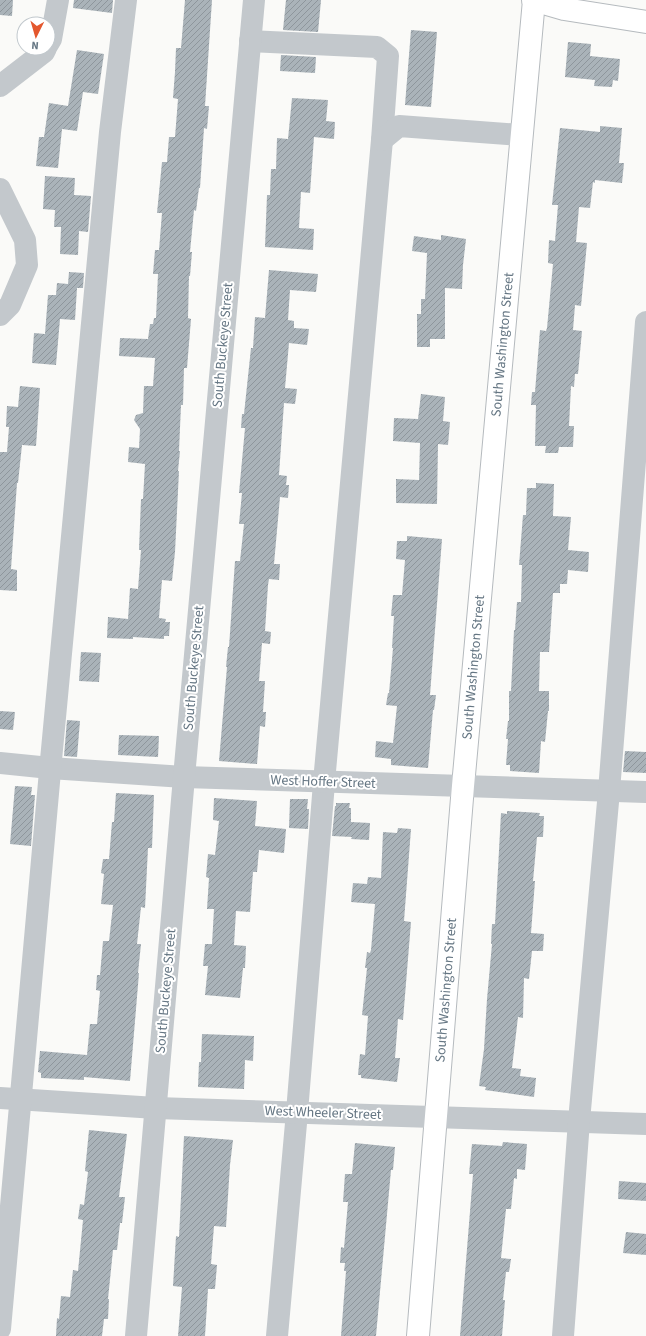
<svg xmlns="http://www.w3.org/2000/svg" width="646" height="1336" viewBox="0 0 646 1336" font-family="'Source Sans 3',sans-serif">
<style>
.building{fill:url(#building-hatch)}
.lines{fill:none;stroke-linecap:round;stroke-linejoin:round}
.major-casing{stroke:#b5babe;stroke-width:24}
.minor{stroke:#c3c8cc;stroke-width:22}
.major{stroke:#fff;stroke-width:22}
.labels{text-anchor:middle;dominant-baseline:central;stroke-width:4;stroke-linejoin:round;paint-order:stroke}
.street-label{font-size:14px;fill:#657683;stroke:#fff}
</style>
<defs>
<pattern id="building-hatch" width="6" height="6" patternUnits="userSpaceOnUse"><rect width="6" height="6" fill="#aab3b9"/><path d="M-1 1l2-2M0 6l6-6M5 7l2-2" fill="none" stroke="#8e969c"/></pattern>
</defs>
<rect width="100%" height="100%" fill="#fafaf8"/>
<!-- building -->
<g class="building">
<polygon points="0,0 13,0 12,16 0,15"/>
<polygon points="74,0 113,0 112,13 73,8"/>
<polygon points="185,0 212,0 205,106 209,106 207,129 204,128 200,188 199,188 196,211 194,210 190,252 192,252 190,276 189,276 188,318 191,319 187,368 184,368 183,405 181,405 179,451 180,451 178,471 179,471 175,552 172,581 162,580 159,618 166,619 165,622 170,622 169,636 164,636 164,639 133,637 133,639 107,638 108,617 128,619 130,588 138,589 141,550 139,550 141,499 143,499 145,464 128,462 129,447 139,448 140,429 134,420 136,415 143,413 144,386 153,386 155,358 119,356 120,338 148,339 150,324 153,324 154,318 156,318 158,274 153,274 155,250 159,250 162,213 157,213 162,162 167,162 169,137 175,137 178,99 173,98 175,72 176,48 181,48"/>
<polygon points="286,0 321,0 318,32 283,30"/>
<polygon points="411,30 437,32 431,107 405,105"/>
<polygon points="568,42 591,44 590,56 620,59 618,81 613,80 612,87 594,86 595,80 565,77"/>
<polygon points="77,50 104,54 98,94 83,92 77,131 62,129 58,168 36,166 39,137 44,137 49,103 68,106"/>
<polygon points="281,55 316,57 315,73 280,71"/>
<polygon points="292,98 328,100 326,121 335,122 334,139 314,137 310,193 301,192 299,228 314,229 313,250 265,247 267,195 270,195 271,169 276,169 277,138 288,139"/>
<polygon points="600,126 622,128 619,163 624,163 622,183 595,180 595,183 593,182 590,208 579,207 576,242 587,243 581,306 575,305 573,330 582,331 578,374 575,374 574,387 571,386 569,426 574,426 573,447 559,447 558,453 545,453 546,446 535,446 536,405 531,405 532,392 535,392 540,330 546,331 547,328 553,264 548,263 549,240 555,241 558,205 552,205 560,128 600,132"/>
<polygon points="45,176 75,178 74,195 91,196 88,232 79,231 78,255 60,254 61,227 54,227 55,210 43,209"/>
<polygon points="441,235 466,239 463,265 462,289 445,288 445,339 430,339 430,347 417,347 417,314 421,314 421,299 425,299 427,253 412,251 414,236 441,240"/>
<polygon points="269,270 318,274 316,292 290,290 288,320 294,321 294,328 309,329 307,345 289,343 285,388 297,389 295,404 284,403 279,475 287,476 286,485 289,485 288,498 280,497 274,564 280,564 279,580 269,579 268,585 265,631 271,632 270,644 262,643 259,681 265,681 263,712 266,712 265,727 260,726 257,764 219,761 227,667 226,667 228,647 229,647 235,561 240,561 244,524 239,524 242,493 239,493 245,428 241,428 242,414 244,414 251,348 253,348 255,317 265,318"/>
<polygon points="69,272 84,273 83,288 77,288 75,320 60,319 56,365 32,363 34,333 45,334 48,295 56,295 57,283 68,284"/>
<polygon points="20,386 40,388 36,446 22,445 18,483 17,483 11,569 17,570 17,591 0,590 0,452 7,452 9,427 6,427 7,406 18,407"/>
<polygon points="421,394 445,397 443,421 450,422 448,445 438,444 437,504 396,503 396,479 419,480 420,443 393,441 394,418 418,419"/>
<polygon points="536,483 554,484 553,516 571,517 568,550 589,552 588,572 568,570 567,584 560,584 560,593 553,593 549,652 540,652 539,691 549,691 549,711 548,711 545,742 541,741 539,773 510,771 510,765 506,765 508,739 506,739 508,721 509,721 509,691 511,691 514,630 515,630 517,602 521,602 522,565 519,565 523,515 526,515 527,488 536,488"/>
<polygon points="407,536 442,539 430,695 436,695 434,710 433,710 428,768 391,765 391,759 375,757 376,741 393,743 397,706 386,705 388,693 389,693 393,648 392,648 394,616 391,616 393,595 402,595 405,560 396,559 397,541 407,541"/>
<polygon points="81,652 101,653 99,682 79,681"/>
<polygon points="0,711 15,712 13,730 0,729"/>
<polygon points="67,720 80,721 77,757 64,756"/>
<polygon points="119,735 159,736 158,757 118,755"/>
<polygon points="625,751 646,752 646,773 623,772"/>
<polygon points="15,786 32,787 31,795 35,795 31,846 10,844"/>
<polygon points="116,793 154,795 152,848 148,848 145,908 141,907 137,944 141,944 138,973 139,973 130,1081 84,1077 84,1080 41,1078 41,1073 38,1072 40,1051 87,1055 90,1024 97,1024 100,991 96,990 97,975 100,975 103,941 109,941 113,905 101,904 104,874 101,873 103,859 109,859 112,822 114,822"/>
<polygon points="214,798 257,801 255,826 286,829 284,853 259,850 257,872 253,872 250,912 236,911 234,945 246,946 245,968 243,968 240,998 205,995 208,966 203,966 205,944 212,944 214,909 207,909 209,878 206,877 208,854 215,855 219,821 213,820"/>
<polygon points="290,799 308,799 307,809 309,809 308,829 289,828"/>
<polygon points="336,803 350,803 349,808 351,808 351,822 370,823 369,840 351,839 352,837 332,836 335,806 336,806"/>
<polygon points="507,811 540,813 539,816 544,816 543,837 537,837 533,881 535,881 531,933 544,934 543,951 532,951 529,979 524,978 523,1018 518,1017 512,1068 521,1069 520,1076 536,1078 534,1097 485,1090 486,1087 479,1086 484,1049 487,999 492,944 491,944 492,924 495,924 501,813 507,814"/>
<polygon points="398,828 411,829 404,921 411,922 403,1020 398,1019 395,1058 400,1058 397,1082 361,1078 361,1075 358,1075 360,1054 365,1055 368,1016 362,1015 367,968 365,968 367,952 370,953 371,950 375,904 351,902 353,883 367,884 368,877 381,878 383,832 397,833"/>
<polygon points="202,1034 254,1036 253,1061 245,1060 244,1089 198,1087 199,1062 201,1062"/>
<polygon points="89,1130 127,1134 119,1197 125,1197 122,1223 120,1223 117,1250 113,1250 108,1299 109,1299 108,1319 104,1319 102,1336 56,1336 57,1318 59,1319 61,1296 70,1297 73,1270 78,1271 83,1220 78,1219 80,1204 84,1205 88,1172 85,1171"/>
<polygon points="184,1136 233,1140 230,1165 226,1227 214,1226 211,1264 217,1265 215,1289 208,1289 205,1336 178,1336 182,1287 173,1286 176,1236 179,1237"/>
<polygon points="503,1142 527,1144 525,1170 517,1169 517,1179 514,1178 511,1209 506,1209 501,1258 511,1259 509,1272 506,1272 503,1300 505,1300 502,1336 460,1336 473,1174 469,1174 472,1144 502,1146"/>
<polygon points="355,1143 395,1147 393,1170 391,1170 376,1336 341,1336 346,1271 344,1271 345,1263 340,1263 341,1247 344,1248 348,1202 343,1202 345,1174 352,1174"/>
<polygon points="619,1181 646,1183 646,1201 618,1199"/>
<polygon points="626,1232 646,1234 646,1255 623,1253"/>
</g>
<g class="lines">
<!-- major casing -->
<g class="major-casing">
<g id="major">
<polyline points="533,0 564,9 646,22"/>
<path id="s1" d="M418 1336 463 786 534 0"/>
</g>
</g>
<!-- minor -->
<g class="minor">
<polyline points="250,41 377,47 388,56 382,140 325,771 297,1112 277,1336"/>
<polyline points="48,44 51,39 58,0"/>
<polyline points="0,86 44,52 46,48"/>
<polyline points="382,140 399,126 521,135"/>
<polyline points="0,189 25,240 27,265 10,305 0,315"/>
<polyline points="0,763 50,768 184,777 646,792"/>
<polyline points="0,1098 156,1108 646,1124"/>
<polyline points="0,1329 51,760 110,132 126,0"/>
<polyline points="136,1336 184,777 254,0"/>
<polyline points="563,1336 579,1121 609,791 646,322"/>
</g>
<!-- major -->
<use href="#major" class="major"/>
</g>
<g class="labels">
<!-- street labels -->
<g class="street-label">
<text transform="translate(223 345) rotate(-85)">South Buckeye Street</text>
<text stroke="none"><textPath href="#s1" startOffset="995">South Washington Street</textPath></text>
<text transform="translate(194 668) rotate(-85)">South Buckeye Street</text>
<text stroke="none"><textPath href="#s1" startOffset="671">South Washington Street</textPath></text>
<text transform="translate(323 782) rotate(2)">West Hoffer Street</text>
<text transform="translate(166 991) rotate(-85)">South Buckeye Street</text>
<text stroke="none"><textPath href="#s1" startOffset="347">South Washington Street</textPath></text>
<text transform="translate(323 1113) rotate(2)">West Wheeler Street</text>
</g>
</g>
<!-- north arrow -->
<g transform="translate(36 36) rotate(185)"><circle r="19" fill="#ffffff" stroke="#c1c8cd"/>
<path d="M0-3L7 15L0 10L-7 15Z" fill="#e4572e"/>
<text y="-6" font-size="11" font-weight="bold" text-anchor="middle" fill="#657683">N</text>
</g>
</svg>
